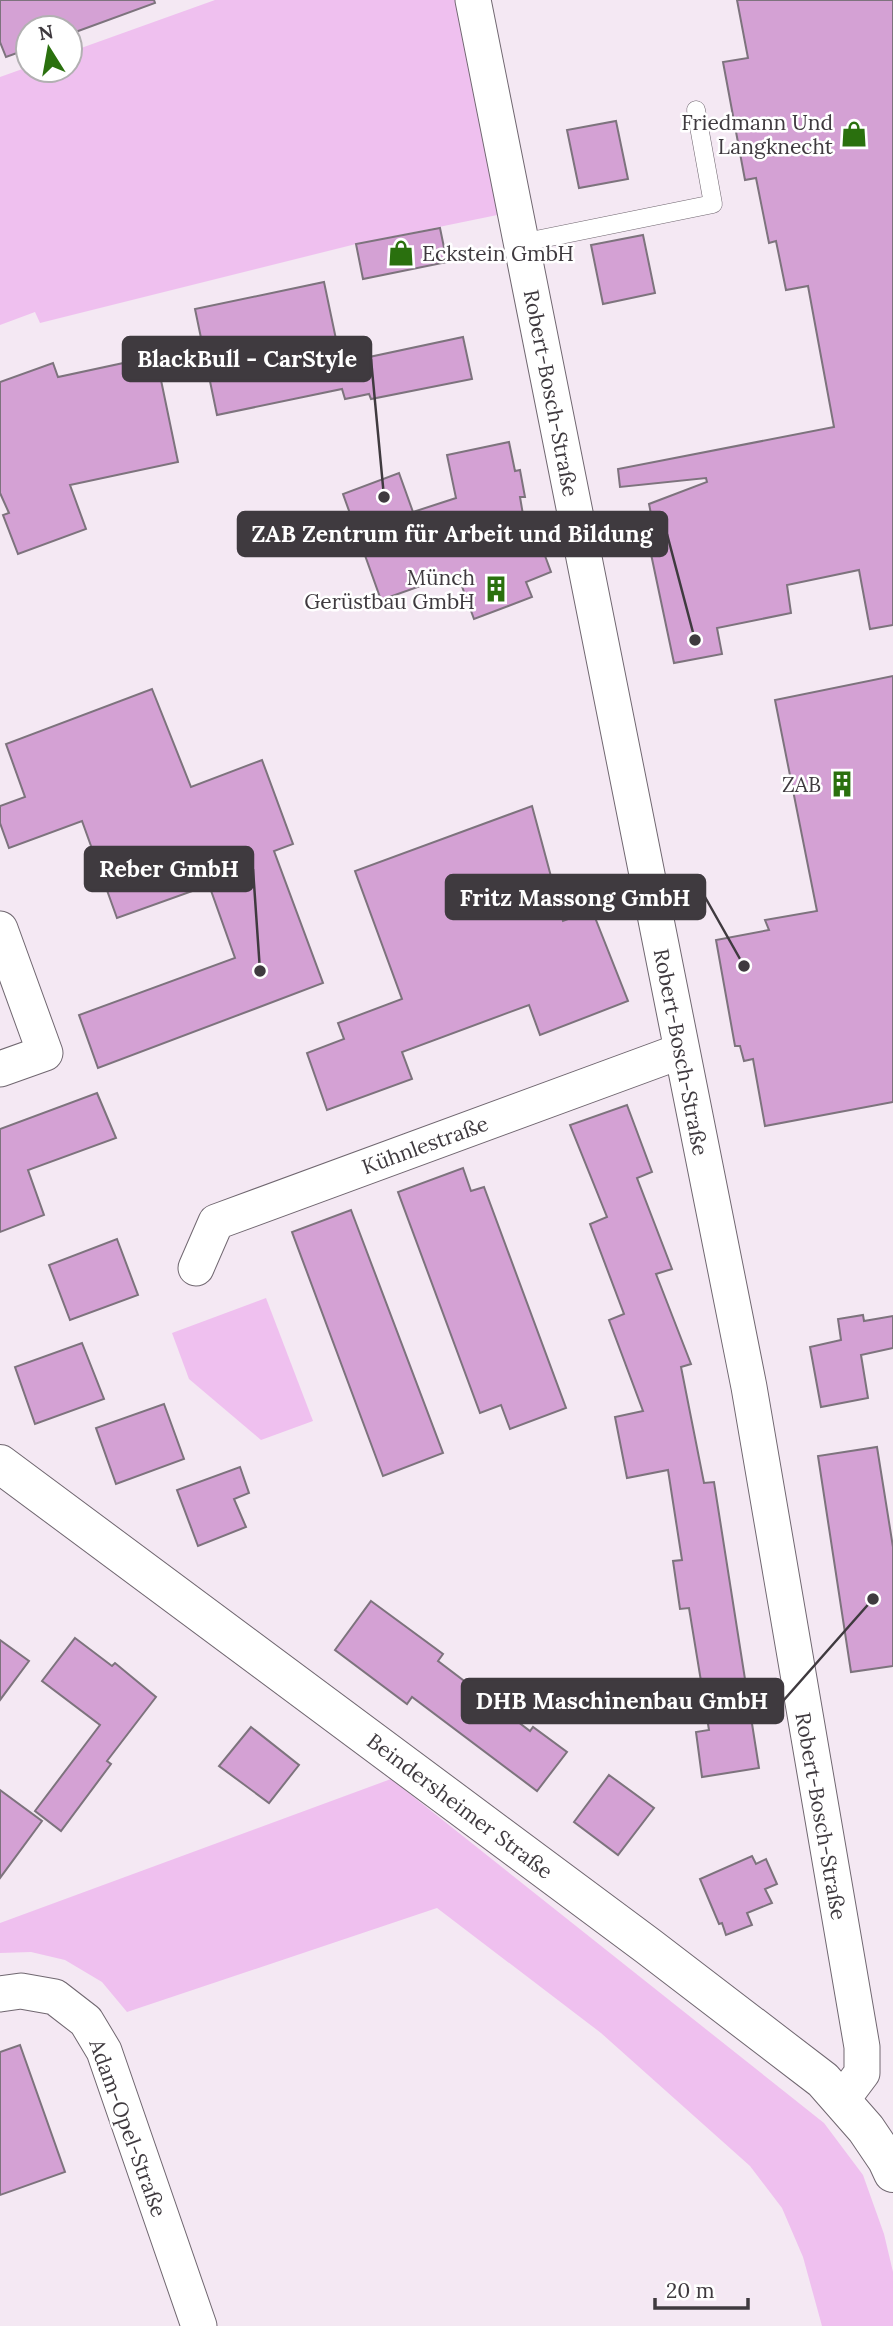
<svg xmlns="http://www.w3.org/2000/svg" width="893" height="2326" viewBox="0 0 893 2326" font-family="Lora,serif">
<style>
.green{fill:#efc0ef}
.building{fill:#d4a1d4;stroke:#7d737d;stroke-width:2}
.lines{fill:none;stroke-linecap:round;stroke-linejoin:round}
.lane-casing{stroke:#706770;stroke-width:19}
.street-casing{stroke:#706770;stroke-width:37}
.secondary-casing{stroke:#706770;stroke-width:40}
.lane{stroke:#fff;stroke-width:18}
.street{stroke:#fff;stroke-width:35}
.secondary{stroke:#fff;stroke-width:38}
.labels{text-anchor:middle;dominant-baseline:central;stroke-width:5;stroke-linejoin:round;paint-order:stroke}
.poi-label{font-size:21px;fill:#3f3a3f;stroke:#fff;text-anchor:end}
.street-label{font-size:21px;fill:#3f3a3f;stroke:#fff}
.leader{fill:none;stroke:#3f3a3f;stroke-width:2.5}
.callout-dot{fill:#3f3a3f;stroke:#fff;stroke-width:2.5}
.callout{fill:#3f3a3f;stroke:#3f3a3f;stroke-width:2.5}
.callout-label{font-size:23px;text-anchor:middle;font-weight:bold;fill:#fff}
</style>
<rect width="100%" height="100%" fill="#f4e8f3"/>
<!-- green -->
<g class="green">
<polygon points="215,0 467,0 507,213 356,244 40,323 35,312 0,325 0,77 28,67 28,70 70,70 70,52"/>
<polygon points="266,1298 313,1421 261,1440 189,1379 172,1333"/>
<polygon points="391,1779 824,2123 863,2175 884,2234 893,2272 893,2326 822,2326 803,2257 782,2208 750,2166 601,2033 437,1908 127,2012 102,1982 65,1960 31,1952 0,1953 0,1923"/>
</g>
<!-- building -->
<g class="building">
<polygon points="0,0 154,0 155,3 70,34 70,28 28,28 28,49 6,57 0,42"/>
<polygon points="737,0 893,0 893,625 870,629 859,570 787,585 791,613 717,628 722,654 674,663 647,535 655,534 649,504 707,482 706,478 620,487 618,469 834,427 808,286 786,290 776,241 769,243 756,178 745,180 723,62 748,58"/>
<polygon points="616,121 628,179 579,188 567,130"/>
<polygon points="440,228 447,262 363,279 356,244"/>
<polygon points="643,235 655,293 603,304 591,245"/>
<polygon points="324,282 341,363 463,337 472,379 371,399 369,394 345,399 342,389 217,415 195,309"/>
<polygon points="156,356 178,462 70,485 86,529 18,554 3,515 9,513 0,493 0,382 53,363 58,377"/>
<polygon points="509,442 515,471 520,470 525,497 520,497 529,550 541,545 551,572 526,582 532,597 474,619 457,573 381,600 343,494 399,473 413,512 456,498 447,455"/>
<polygon points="893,676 893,1102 765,1126 753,1059 744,1061 740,1046 735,1046 716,940 769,930 765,920 817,911 775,700"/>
<polygon points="152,689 191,787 262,760 293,844 274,851 323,983 98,1068 79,1015 235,958 209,885 117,918 82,821 9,848 0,823 0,806 25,797 6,744"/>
<polygon points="532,806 563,921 592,910 628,1001 540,1035 529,1005 402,1052 412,1079 327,1110 307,1053 344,1039 338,1023 402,999 355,871"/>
<polygon points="97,1093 116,1138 28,1170 44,1215 0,1232 0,1129"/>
<polygon points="627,1105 652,1172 637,1178 672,1269 656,1274 691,1364 681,1367 704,1483 714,1482 759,1768 702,1777 696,1732 709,1730 689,1608 680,1609 673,1561 682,1560 668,1470 627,1478 615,1417 643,1411 609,1320 624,1314 590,1224 607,1217 570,1125"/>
<polygon points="463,1168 471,1191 484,1187 566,1408 510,1429 501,1405 480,1413 398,1192"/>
<polygon points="351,1210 443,1453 383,1476 292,1232"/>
<polygon points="117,1239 138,1295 70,1320 49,1265"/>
<polygon points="863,1315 864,1321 893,1316 893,1348 861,1355 868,1398 821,1407 810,1347 841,1340 838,1319"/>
<polygon points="82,1343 104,1399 35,1424 15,1367"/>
<polygon points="164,1404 184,1459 116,1484 96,1428"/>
<polygon points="877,1447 893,1547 893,1666 851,1672 818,1456"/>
<polygon points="240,1467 249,1493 234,1499 246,1527 198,1546 177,1490"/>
<polygon points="371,1601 443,1654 438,1661 530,1731 533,1727 567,1752 537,1791 412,1697 407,1704 335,1650"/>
<polygon points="75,1638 112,1666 115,1663 156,1697 107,1761 111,1764 61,1831 35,1811 100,1725 42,1681"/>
<polygon points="0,1640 29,1661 0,1700"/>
<polygon points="251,1727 299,1765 269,1803 219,1766"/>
<polygon points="609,1775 654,1808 618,1855 574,1822"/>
<polygon points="0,1790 42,1821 0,1878"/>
<polygon points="752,1856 756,1864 766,1859 777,1884 765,1889 772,1903 747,1913 752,1925 726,1935 722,1923 719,1924 700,1879"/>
<polygon points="20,2045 65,2172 0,2195 0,2052"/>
</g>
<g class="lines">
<!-- lane casing -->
<g class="lane-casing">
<polyline id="lane" points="521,243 713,204 696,110"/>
</g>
<!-- street casing -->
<g class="street-casing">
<g id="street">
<polyline points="473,0 749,1387 862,2047 862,2073 841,2101"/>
<polyline points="0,929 45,1053 0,1069"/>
<polyline points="196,1268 216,1222 681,1051"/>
<polyline points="0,1994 21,1991 55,1997 86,2021 104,2051 199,2326"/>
</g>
</g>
<!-- secondary casing -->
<g class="secondary-casing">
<polyline id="secondary" points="0,1464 648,1946 823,2080 866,2129 887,2160 893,2173"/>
</g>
<!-- lane -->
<use href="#lane" class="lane"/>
<!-- street -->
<use href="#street" class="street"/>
<!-- secondary -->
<use href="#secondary" class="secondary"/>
</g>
<!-- icons -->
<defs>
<g id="shop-bare" transform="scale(2.1)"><path d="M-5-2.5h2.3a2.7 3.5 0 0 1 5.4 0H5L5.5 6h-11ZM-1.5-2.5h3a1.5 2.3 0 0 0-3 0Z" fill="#2a700e" stroke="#fff" stroke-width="2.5" paint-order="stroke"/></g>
<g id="building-bare" transform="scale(2.1)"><path d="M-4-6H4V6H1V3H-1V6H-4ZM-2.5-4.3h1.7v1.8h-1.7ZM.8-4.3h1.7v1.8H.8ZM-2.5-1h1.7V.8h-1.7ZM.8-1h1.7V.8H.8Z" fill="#2a700e" stroke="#fff" stroke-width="2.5" paint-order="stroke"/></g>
</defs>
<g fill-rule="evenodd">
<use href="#shop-bare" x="854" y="134"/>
<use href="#shop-bare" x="401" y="253"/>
<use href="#building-bare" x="496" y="589"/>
<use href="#building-bare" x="842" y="784"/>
</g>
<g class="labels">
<!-- poi labels -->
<g class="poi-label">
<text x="833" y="122">Friedmann Und<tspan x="833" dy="24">Langknecht</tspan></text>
<text x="422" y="253" text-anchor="start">Eckstein GmbH</text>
<text x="475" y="577">Münch<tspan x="475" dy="24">Gerüstbau GmbH</tspan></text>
<text x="821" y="784">ZAB</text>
</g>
<!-- street labels -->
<g class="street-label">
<text transform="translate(551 393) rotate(79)">Robert-Bosch-Straße</text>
<text transform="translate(681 1052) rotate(79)">Robert-Bosch-Straße</text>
<text transform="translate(425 1145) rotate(-20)">Kühnlestraße</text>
<text transform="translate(460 1806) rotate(37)">Beindersheimer Straße</text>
<text transform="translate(821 1816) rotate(80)">Robert-Bosch-Straße</text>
<text transform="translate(128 2128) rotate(70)">Adam-Opel-Straße</text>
</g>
</g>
<!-- callouts -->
<path class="leader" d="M384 497L371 359M695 640L667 534M260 971L253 869M744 966L705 897M873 1599L783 1701"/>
<g class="callout-dot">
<circle cx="384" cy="497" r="7"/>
<circle cx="695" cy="640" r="7"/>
<circle cx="260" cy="971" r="7"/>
<circle cx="744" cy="966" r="7"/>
<circle cx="873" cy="1599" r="7"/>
</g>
<g class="callout">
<rect x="123" y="337" width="248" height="44" rx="7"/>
<rect x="238" y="512" width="429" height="44" rx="7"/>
<rect x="85" y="847" width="168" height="44" rx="7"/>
<rect x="446" y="875" width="259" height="44" rx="7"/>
<rect x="462" y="1679" width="321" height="44" rx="7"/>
</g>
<g class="callout-label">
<text x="247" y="367">BlackBull - CarStyle</text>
<text x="452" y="542">ZAB Zentrum für Arbeit und Bildung</text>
<text x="169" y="877">Reber GmbH</text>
<text x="575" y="906">Fritz Massong GmbH</text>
<text x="622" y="1709">DHB Maschinenbau GmbH</text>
</g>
<!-- north arrow -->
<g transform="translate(49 49) rotate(349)"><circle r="33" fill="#ffffff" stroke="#b2b0b2" stroke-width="2"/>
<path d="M0-5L12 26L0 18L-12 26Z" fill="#2a700e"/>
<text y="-10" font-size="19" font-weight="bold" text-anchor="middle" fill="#3f3a3f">N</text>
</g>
<!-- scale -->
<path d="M655 2298v10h93v-10" fill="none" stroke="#3f3a3f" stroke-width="3.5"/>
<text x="666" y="2298" font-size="21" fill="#3f3a3f" stroke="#ffffff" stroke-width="5" paint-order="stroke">20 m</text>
</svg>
